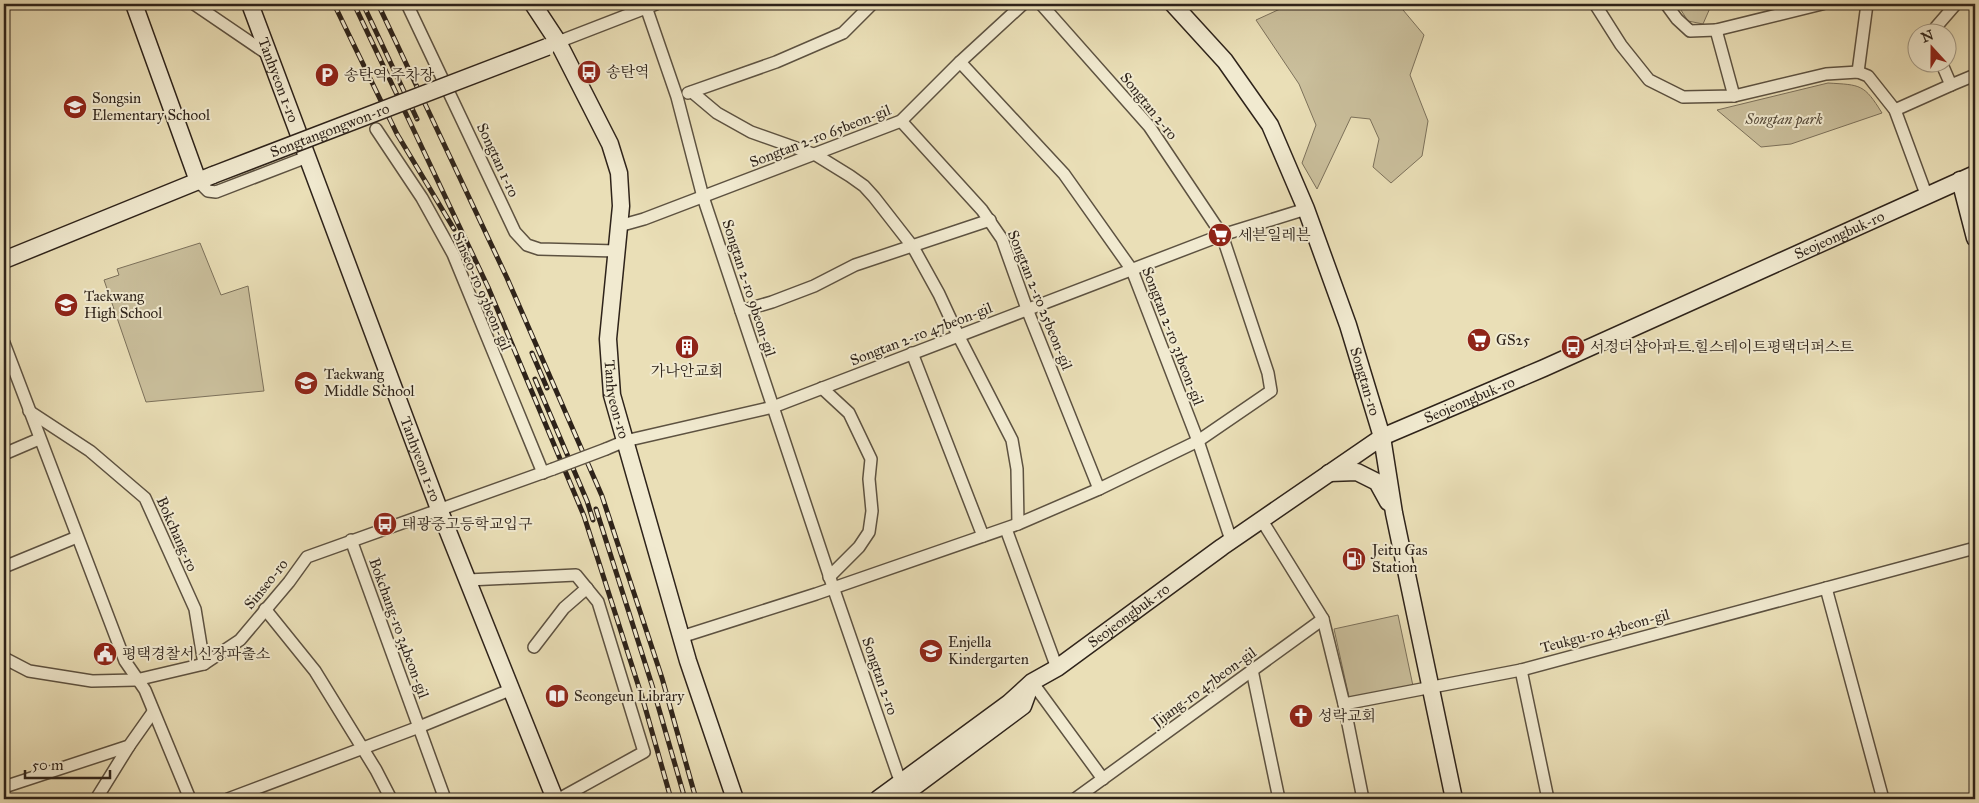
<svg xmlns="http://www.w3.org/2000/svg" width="1979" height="803" viewBox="0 0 1979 803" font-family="'IM FELL Great Primer','Noto Serif KR',serif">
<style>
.green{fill:#cabf9c;stroke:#7c715b}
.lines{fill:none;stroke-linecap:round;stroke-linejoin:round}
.street-casing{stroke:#5d5241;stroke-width:14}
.secondary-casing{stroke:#2e231a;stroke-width:19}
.street{stroke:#f1ead0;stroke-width:11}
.secondary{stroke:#f1ead0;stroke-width:16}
.rail-casing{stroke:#2e231a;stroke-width:5}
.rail{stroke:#f1ead0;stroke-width:3;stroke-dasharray:9;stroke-linecap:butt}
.street-bridge-casing{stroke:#5d5241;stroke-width:14;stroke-linecap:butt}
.secondary-bridge-casing{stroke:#2e231a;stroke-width:19;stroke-linecap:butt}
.street-bridge{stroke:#f1ead0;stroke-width:11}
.secondary-bridge{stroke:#f1ead0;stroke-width:16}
.labels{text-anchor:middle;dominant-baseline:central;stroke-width:4;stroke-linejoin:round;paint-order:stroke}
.poi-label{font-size:15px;fill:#2e231a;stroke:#f1ead0;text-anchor:start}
.street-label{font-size:15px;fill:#2e231a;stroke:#f1ead0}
.park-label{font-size:15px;font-style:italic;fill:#554a3a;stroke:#f1ead0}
</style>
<rect width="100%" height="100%" fill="#eadfb7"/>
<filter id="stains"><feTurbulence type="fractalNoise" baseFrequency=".004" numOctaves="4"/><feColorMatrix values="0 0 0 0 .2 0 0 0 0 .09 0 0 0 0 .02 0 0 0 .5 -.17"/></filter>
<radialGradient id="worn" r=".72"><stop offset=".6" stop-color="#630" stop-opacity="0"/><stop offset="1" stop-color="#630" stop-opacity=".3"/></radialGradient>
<!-- green -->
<g class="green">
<polygon points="1291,4 1398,4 1424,35 1410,75 1428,121 1422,156 1391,183 1373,167 1379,139 1370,119 1351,117 1317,189 1302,163 1316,125 1299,84 1256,20"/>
<polygon points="1677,4 1723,4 1710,8 1703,24 1688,21"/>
<path d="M1828 83C1861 85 1864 84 1882 113L1791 144 1761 147 1717 110Z"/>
<polygon points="200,243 221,295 248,286 264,391 146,402 104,280 119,275 117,269"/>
<polygon points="1398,615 1413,686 1349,697 1334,629"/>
</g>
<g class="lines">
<!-- street casing -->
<g class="street-casing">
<g id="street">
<polyline points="194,4 269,55"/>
<polyline points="407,4 515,232 527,245 539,249 617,251"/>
<polyline points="645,4 677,97 703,197 833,587 898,775"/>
<polyline points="1595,4 1621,45 1649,80 1683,97 1734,96 1826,74 1858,72 1868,76 1895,110 1926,194"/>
<polyline points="1666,4 1677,19 1690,31 1716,30 1734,96"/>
<polyline points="1716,30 1822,4"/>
<polyline points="1936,32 1936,27 1956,4"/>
<polyline points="558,42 656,4"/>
<polyline points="960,62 1064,174 1132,270 1198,441 1231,540"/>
<polyline points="1941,62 1951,85 1975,75"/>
<polyline points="1858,72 1867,4"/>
<polyline points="692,92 717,113 751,132 816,155 850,176 864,186 874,197 913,247 939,294 958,335 1012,440 1017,469 1018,524"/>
<polyline points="688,93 776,62 843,33 872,4"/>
<polyline points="1895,110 1951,85"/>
<polyline points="901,121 982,210 1002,239 1027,309 1099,489"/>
<polyline points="376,129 422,198 453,254 543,473"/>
<polyline points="198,181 208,191 216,192 307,157"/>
<polyline points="619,226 644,219 901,121 960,62 1023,4"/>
<polyline points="741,311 772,302 814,286 855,265 990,220"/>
<polyline points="4,343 125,661 145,690 190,799"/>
<polyline points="912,353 983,536"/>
<polyline points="822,388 849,413 871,459 869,479 872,511 869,532 859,547 829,577"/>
<polyline points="29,411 90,451 145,498 195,609 204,664"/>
<polyline points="606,449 625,441 773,407 1222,235 1306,209"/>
<polyline points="4,454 39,439"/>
<polyline points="1261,519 1323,619 1344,704 1363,799"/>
<polyline points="1006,529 1057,668"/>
<polyline points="351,540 445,799"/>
<polyline points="4,567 77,537"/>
<polyline points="468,580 576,575 598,602 644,752 559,799"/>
<polyline points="1826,588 1883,799"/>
<polyline points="265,609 315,671 376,770 391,799"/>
<polyline points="681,637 816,594 1018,524 1099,489 1198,441 1271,391 1268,373 1222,235 1149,126 1041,4"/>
<polyline points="534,647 564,608 587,588"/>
<polyline points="4,658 29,671 92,681 136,680 204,664 240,640 289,582 307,557 553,469"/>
<polyline points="1252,670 1279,799"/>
<polyline points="1521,670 1548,799"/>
<polyline points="1032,682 1103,779"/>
<polyline points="1344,704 1521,670 1975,548"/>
<polyline points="4,787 129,746 153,712"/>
<polyline points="100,799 98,796 129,746"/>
<polyline points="228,799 419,727 512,689"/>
<polyline points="1075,799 1323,619"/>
</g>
</g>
<!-- secondary casing -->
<g class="secondary-casing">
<g id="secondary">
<polyline points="134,4 198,181"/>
<path id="s1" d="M250 4 439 509 555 799"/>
<path id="s2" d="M533 4 558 42 610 144 619 173 621 206 608 339 612 395 688 661 735 799"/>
<path id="s3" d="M1173 4 1225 61 1270 125 1306 209 1348 325 1382 437 1394 513 1454 799"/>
<polyline points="1960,180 1975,238"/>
<polyline points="4,260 213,175"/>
<polyline points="1329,473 1357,472 1377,482 1388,502"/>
<path id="s4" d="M878 799 1009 703 1032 682 1057 668 1222 547 1382 437 1544 368 1975 174"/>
<polyline points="898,799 1023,706 1031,684"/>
</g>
</g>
<!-- street -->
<use href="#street" class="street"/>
<!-- secondary -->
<use href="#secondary" class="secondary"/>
<!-- rail casing -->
<g class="rail-casing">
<g id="rail">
<polyline points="334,4 397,134 454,229"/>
<polyline points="354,4 488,287 584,516 643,700 671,799"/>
<polyline points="363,4 417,119"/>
<polyline points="378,4 507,278 602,496 662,678 696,799"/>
<polyline points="532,353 547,388"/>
<polyline points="535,379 587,501 593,520"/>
<polyline points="596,509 652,685 685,799"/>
</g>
</g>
<!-- rail -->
<use href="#rail" class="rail"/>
<!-- street-bridge casing -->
<g class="street-bridge-casing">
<polyline id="street-bridge" points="553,469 606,449"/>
</g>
<!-- secondary-bridge casing -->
<g class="secondary-bridge-casing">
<g id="secondary-bridge">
<path id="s5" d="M213 175 547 47"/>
</g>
</g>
<!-- street-bridge -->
<use href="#street-bridge" class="street-bridge"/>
<!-- secondary-bridge -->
<use href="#secondary-bridge" class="secondary-bridge"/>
</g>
<!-- icons -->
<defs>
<g id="bus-disc" transform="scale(1.25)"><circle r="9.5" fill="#8f2418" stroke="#f1ead0"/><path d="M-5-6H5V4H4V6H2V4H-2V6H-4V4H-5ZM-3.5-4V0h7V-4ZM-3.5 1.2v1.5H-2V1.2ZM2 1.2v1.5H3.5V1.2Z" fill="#fff"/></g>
<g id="parking-disc" transform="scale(1.25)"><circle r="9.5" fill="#8f2418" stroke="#f1ead0"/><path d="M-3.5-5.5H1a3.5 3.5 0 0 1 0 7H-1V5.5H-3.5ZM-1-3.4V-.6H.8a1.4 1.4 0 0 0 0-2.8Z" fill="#fff"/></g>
<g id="school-disc" transform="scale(1.25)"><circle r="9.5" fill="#8f2418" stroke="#f1ead0"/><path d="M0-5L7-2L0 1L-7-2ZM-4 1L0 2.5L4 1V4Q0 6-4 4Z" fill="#fff"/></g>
<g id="supermarket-disc" transform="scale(1.25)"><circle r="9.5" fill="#8f2418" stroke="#f1ead0"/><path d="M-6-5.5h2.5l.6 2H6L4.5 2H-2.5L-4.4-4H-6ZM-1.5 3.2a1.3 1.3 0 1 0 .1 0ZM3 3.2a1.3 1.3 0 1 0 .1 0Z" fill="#fff"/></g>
<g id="building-disc" transform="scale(1.25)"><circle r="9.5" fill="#8f2418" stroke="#f1ead0"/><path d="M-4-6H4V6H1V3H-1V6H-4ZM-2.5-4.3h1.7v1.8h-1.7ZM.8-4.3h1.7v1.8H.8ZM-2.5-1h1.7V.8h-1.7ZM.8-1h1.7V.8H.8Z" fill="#fff"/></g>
<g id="fuel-disc" transform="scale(1.25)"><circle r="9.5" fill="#8f2418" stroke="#f1ead0"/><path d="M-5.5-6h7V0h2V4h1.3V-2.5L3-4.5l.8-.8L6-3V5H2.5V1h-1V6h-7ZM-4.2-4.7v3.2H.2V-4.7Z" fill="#fff"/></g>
<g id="civic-disc" transform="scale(1.25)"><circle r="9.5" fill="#8f2418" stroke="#f1ead0"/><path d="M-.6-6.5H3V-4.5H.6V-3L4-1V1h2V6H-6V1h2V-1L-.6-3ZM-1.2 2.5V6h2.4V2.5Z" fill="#fff"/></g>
<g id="library-disc" transform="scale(1.25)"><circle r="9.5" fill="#8f2418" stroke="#f1ead0"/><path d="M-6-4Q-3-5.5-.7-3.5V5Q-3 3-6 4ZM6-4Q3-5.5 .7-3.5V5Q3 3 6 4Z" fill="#fff"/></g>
<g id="church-disc" transform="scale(1.25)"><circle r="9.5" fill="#8f2418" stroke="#f1ead0"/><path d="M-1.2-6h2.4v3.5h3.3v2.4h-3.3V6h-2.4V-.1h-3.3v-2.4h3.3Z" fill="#fff"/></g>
</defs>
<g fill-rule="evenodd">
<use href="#bus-disc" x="589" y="72"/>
<use href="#parking-disc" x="327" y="75"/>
<use href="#school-disc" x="75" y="107"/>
<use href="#supermarket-disc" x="1220" y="235"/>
<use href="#school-disc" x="66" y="305"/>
<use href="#supermarket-disc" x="1479" y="340"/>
<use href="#building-disc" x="687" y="347"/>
<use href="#bus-disc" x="1573" y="347"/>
<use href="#school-disc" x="306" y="383"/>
<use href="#bus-disc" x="385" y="524"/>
<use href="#fuel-disc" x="1354" y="559"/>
<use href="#school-disc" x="931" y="651"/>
<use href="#civic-disc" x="105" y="654"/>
<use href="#library-disc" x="557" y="696"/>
<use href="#church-disc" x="1301" y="716"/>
</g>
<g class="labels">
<!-- poi labels -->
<g class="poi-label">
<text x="606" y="72">송탄역</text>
<text x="344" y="75">송탄역 주차장</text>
<text x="92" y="98">Songsin<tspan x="92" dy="17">Elementary School</tspan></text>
<text x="1238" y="235">세븐일레븐</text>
<text x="84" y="296">Taekwang<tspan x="84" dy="17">High School</tspan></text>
<text x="1496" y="340">GS25</text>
<text x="1590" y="347">서정더샵아파트.힐스테이트평택더퍼스트</text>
<text x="687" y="371" text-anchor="middle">가나안교회</text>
<text x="324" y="374">Taekwang<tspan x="324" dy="17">Middle School</tspan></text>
<text x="402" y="524">태광중고등학교입구</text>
<text x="1372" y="550">Jeitu Gas<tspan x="1372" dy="17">Station</tspan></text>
<text x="948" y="642">Enjella<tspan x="948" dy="17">Kindergarten</tspan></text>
<text x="122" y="654">평택경찰서 신장파출소</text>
<text x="574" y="696">Seongeun Library</text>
<text x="1318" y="716">성락교회</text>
</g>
<!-- street labels -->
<g class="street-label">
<text stroke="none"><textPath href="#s1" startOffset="81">Tanhyeon 1-ro</textPath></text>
<text transform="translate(1149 106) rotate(51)">Songtan 2-ro</text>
<text stroke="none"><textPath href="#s5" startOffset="125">Songtangongwon-ro</textPath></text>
<text transform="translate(820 136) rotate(-21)">Songtan 2-ro 65beon-gil</text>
<text transform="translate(498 160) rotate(65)">Songtan 1-ro</text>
<text stroke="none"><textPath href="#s4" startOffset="1121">Seojeongbuk-ro</textPath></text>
<text transform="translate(749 288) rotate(72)">Songtan 2-ro 9beon-gil</text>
<text transform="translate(482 291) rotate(67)">Sinseo-ro 93beon-gil</text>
<text transform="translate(1040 300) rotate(68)">Songtan 2-ro 25beon-gil</text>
<text transform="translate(921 334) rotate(-21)">Songtan 2-ro 47beon-gil</text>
<text transform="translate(1173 336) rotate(69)">Songtan 2-ro 31beon-gil</text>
<text stroke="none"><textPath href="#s3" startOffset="429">Songtan-ro</textPath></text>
<text stroke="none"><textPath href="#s2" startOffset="418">Tanhyeon-ro</textPath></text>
<text stroke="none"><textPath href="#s4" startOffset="716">Seojeongbuk-ro</textPath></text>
<text stroke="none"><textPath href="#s1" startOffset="486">Tanhyeon 1-ro</textPath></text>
<text transform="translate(177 534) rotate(66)">Bokchang-ro</text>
<text transform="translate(266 584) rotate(-51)">Sinseo-ro</text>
<text stroke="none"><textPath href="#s4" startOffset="311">Seojeongbuk-ro</textPath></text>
<text transform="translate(399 628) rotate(70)">Bokchang-ro 34beon-gil</text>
<text transform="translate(1605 631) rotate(-15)">Teukgu-ro 43beon-gil</text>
<text transform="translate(880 676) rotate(71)">Songtan 2-ro</text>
<text transform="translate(1204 687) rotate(-36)">Jijang-ro 47beon-gil</text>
</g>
<!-- park labels -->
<g class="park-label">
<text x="1784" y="119">Songtan park</text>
</g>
</g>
<!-- margin -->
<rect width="1979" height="803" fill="none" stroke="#eadfb7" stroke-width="20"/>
<rect x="5" y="5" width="1969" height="793" fill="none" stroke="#2e231a" stroke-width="2.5"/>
<rect x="10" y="10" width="1959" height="783" fill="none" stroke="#2e231a"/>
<!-- north arrow -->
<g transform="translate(1932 48) rotate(339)"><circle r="24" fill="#f1ead0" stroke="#a39a87"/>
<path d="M0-4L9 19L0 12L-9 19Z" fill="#8f2418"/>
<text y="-8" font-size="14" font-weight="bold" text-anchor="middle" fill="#2e231a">N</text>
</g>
<!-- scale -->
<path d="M25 770v8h85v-8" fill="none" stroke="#2e231a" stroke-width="2.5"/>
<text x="32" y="770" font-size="15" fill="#2e231a" stroke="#f1ead0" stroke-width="4" paint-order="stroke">50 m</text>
<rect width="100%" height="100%" filter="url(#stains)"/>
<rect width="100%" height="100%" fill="url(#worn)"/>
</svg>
